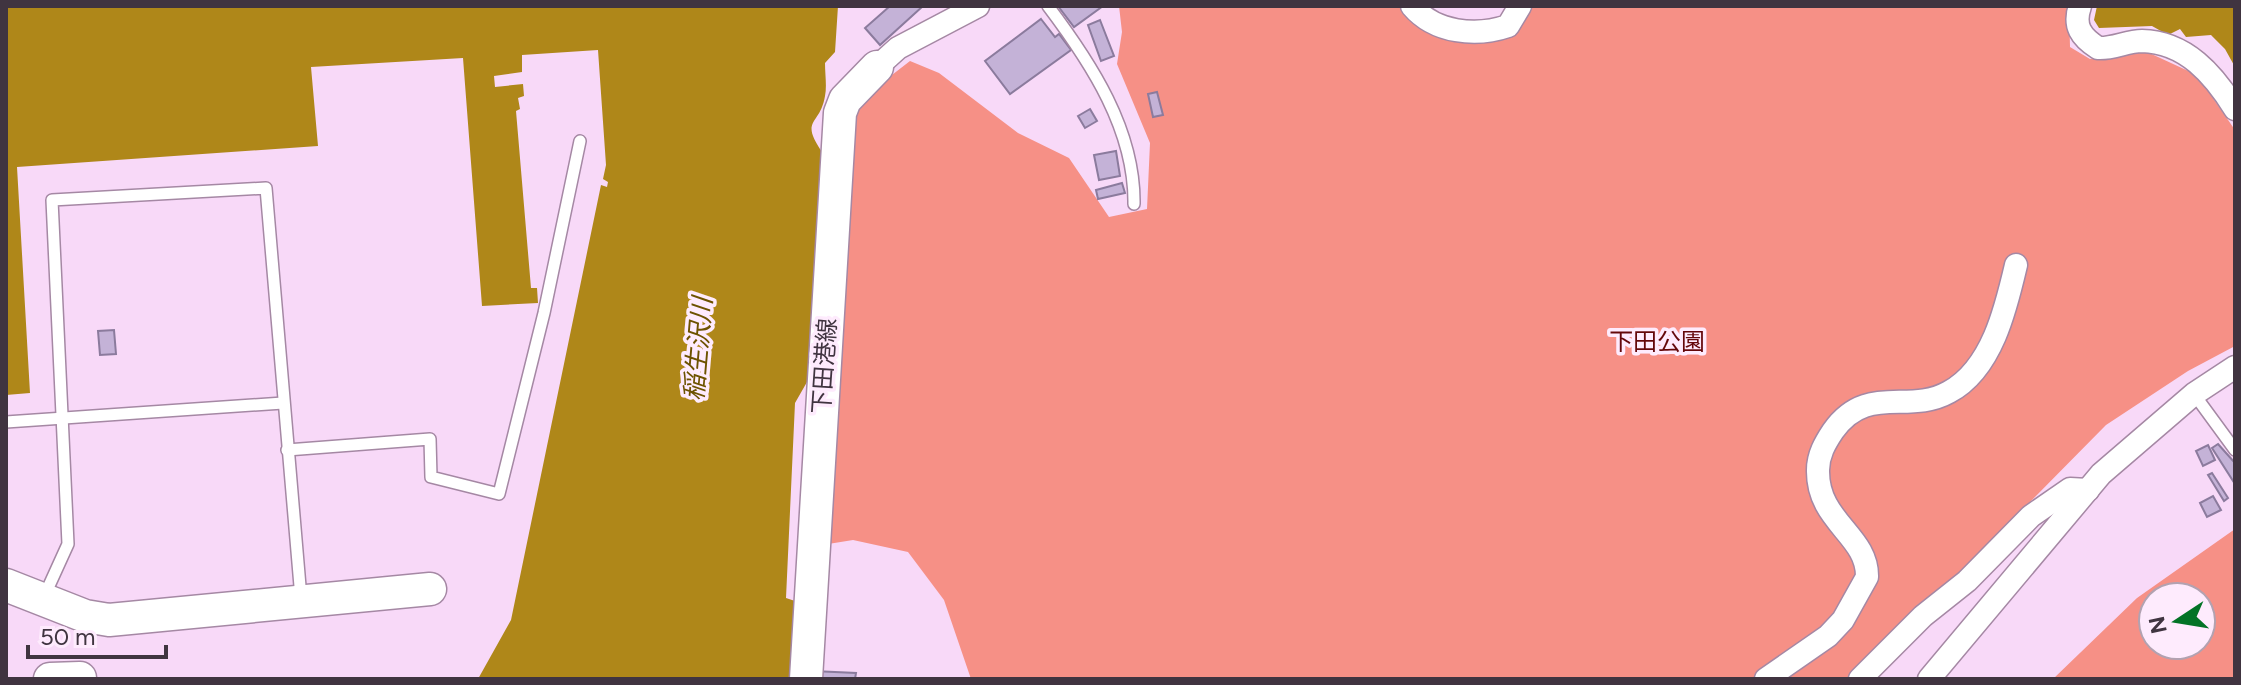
<svg xmlns="http://www.w3.org/2000/svg" width="2241" height="685" viewBox="0 0 2241 685" font-family="Figtree,'Noto Sans JP',sans-serif">
<style>
.forest{fill:#f69086;fill-rule:evenodd}
.water{fill:#af8719}
.building{fill:#c4b2d7;stroke:#8b7b9d;stroke-width:2}
.lines{fill:none;stroke-linecap:round;stroke-linejoin:round}
.lane-casing{stroke:#a588a4;stroke-width:14}
.street-casing{stroke:#a588a4;stroke-width:25}
.secondary-casing{stroke:#a588a4;stroke-width:35}
.lane{stroke:#fff;stroke-width:11}
.street{stroke:#fff;stroke-width:22}
.secondary{stroke:#fff;stroke-width:32}
.labels{text-anchor:middle;dominant-baseline:central;stroke-width:7;stroke-linejoin:round;paint-order:stroke}
.park-label{font-size:24px;fill:#64070a;stroke:#feebfd}
.street-label{font-size:24px;fill:#403440;stroke:#feebfd}
.water-label{font-size:26px;font-style:italic;fill:#6d5200;stroke:#feebfd}
</style>
<rect width="100%" height="100%" fill="#f8d9f8"/>
<!-- forest -->
<g class="forest">
<path d="M1119 6H1401C1429 37 1443 38 1483 41L1522 6H2069L2070 47 2090 59 2145 51 2197 75 2235 130V346L2188 371 2106 425 1965 568 1894 631 1854 679H971L944 600 908 552 853 540 822 545 848 109 910 61 939 73 1018 133 1069 158 1109 217 1147 209 1150 143 1117 64 1122 32Z"/>
<path d="M2235 529V679H2053L2137 598ZM2153 597H2201V645H2153Z"/>
</g>
<!-- water -->
<g class="water">
<path d="M6 6H838L835 52 825 63C825 74 827 86 825 96 820 127 798 118 824 155L811 375 795 403 786 598 798 602 793 679H478L511 620 601 185 607 187 608 182 603 179 606 165 598 50 522 55V72L494 76 495 87 523 84 524 96 518 98 520 109 516 111 531 288H537L538 303 482 306 463 58 311 67 318 146 17 167 30 393 6 395Z"/>
<polygon points="2097,6 2235,6 2235,67 2225,49 2211,35 2186,37 2180,29 2168,35 2152,26 2099,28 2094,20"/>
</g>
<!-- building -->
<g class="building">
<polygon points="890,6 923,6 880,45 865,28"/>
<polygon points="1058,6 1103,6 1074,27"/>
<polygon points="1041,19 1055,37 1059,34 1071,50 1010,94 985,61"/>
<polygon points="1100,20 1114,56 1101,61 1088,25"/>
<polygon points="1157,92 1163,115 1153,117 1148,94"/>
<polygon points="1090,109 1097,121 1085,128 1078,116"/>
<polygon points="1116,151 1120,176 1099,180 1094,155"/>
<polygon points="1122,183 1125,193 1098,199 1096,190"/>
<polygon points="114,330 116,354 100,355 98,331"/>
<polygon points="2218,444 2235,463 2235,484 2212,448"/>
<polygon points="2208,445 2215,460 2203,466 2196,451"/>
<polygon points="2212,473 2228,498 2224,501 2208,475"/>
<polygon points="2213,496 2221,510 2207,517 2200,503"/>
<polygon points="813,671 856,673 855,679 813,679"/>
</g>
<g class="lines">
<!-- lane casing -->
<g class="lane-casing">
<g id="lane">
<path d="M1048 6C1091 63 1135 130 1134 204"/>
<polyline points="2194,394 2235,450"/>
<polyline points="6,422 283,403"/>
<polyline points="287,450 430,439 431,477 499,494 544,313 580,141"/>
<polyline points="43,599 68,544 52,200 266,188 301,598"/>
</g>
</g>
<!-- street casing -->
<g class="street-casing">
<g id="street">
<path d="M1412 6C1435 33 1476 37 1508 26L1520 6"/>
<path d="M2080 6C2073 26 2081 37 2098 48 2113 49 2127 41 2142 41 2186 42 2214 75 2235 109"/>
<polyline points="877,67 898,48 978,6"/>
<path d="M1766 679 1828 636 1843 620 1867 577C1868 535 1817 522 1818 470 1818 455 1825 443 1833 431 1867 383 1908 415 1949 392 1992 369 2006 308 2016 265"/>
<polyline points="1860,679 1923,616 1967,581 2031,516 2070,489 2088,490"/>
<polyline points="1929,679 2101,474 2194,394 2235,367"/>
</g>
</g>
<!-- secondary casing -->
<g class="secondary-casing">
<g id="secondary">
<polyline points="6,585 85,616 109,620 430,589"/>
<polyline points="50,679 80,678"/>
<polyline points="806,679 840,113 845,100 877,67"/>
</g>
</g>
<!-- lane -->
<use href="#lane" class="lane"/>
<!-- street -->
<use href="#street" class="street"/>
<!-- secondary -->
<use href="#secondary" class="secondary"/>
</g>
<g class="labels">
<!-- park labels -->
<g class="park-label">
<text x="1657" y="341">下田公園</text>
</g>
<!-- street labels -->
<g class="street-label">
<text transform="translate(824 366) rotate(-86)">下田港線</text>
</g>
<!-- water labels -->
<g class="water-label">
<text transform="translate(698 349) rotate(-85)">稲生沢川</text>
</g>
</g>
<!-- border -->
<rect width="2241" height="685" fill="none" stroke="#403440" stroke-width="16"/>
<!-- north arrow -->
<g transform="translate(2177 621) rotate(258)"><circle r="38" fill="#feebfd" stroke="#b2a2b1" stroke-width="2"/>
<path d="M0-6L14 30L0 20L-14 30Z" fill="#037326"/>
<text y="-12" font-size="22" font-weight="bold" text-anchor="middle" fill="#403440">N</text>
</g>
<!-- scale -->
<path d="M28 645v12h138v-12" fill="none" stroke="#403440" stroke-width="4"/>
<text x="40" y="645" font-size="24" fill="#403440" stroke="#feebfd" stroke-width="6" paint-order="stroke">50 m</text>
</svg>
